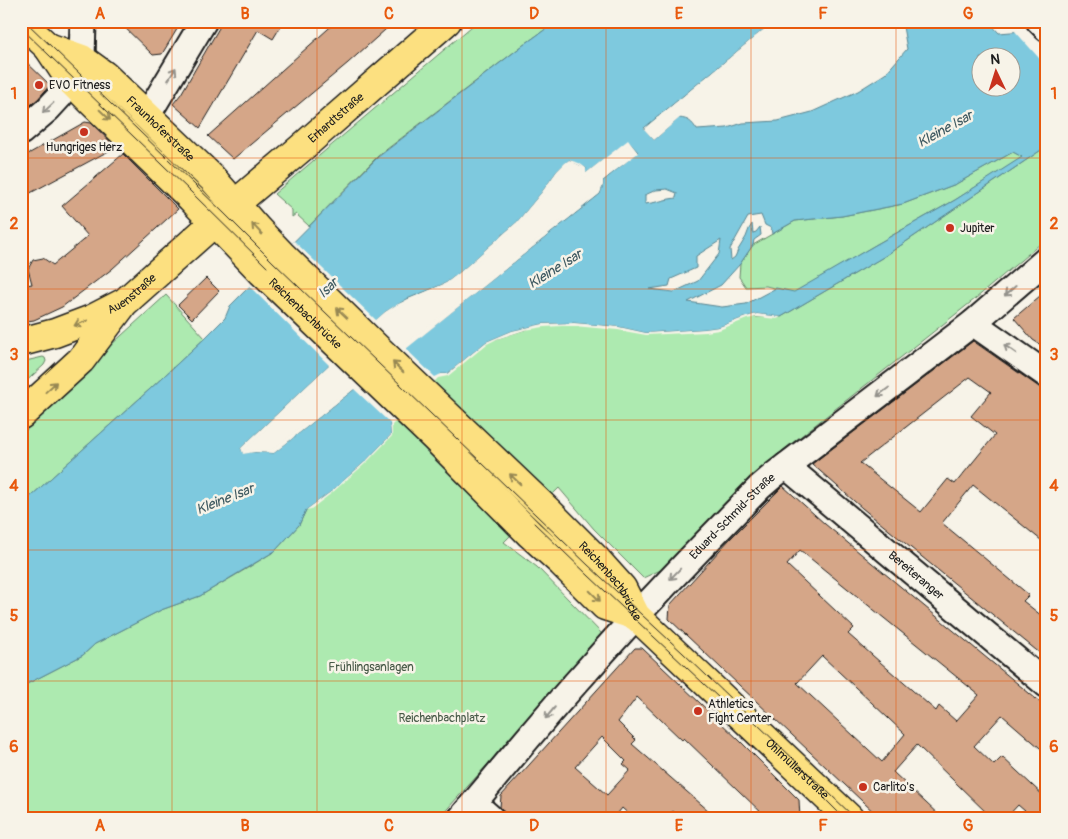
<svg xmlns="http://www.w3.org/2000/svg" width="1068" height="839" viewBox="0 0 1068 839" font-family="Pangolin,sans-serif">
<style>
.green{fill:#adeab0;stroke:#648366}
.water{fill:#7ec9de;stroke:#578490;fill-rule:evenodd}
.pier{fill:#f7f3e8;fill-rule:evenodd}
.building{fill:#d5a688;stroke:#1c1c1c;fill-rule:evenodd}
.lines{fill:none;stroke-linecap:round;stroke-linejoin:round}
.minor-casing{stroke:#1c1c1c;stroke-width:29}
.major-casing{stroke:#1c1c1c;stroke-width:31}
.minor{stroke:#f7f3e8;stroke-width:25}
.major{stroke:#fce080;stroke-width:28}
.tram{stroke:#1c1c1c;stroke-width:1}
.oneway{stroke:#94928c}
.oneway2{stroke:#978853}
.grid{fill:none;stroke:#e8590c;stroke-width:1;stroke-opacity:0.55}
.poi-dot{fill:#c8321e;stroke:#f7f3e8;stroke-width:2}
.labels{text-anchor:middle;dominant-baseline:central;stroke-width:5;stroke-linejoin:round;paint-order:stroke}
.poi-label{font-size:12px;fill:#1c1c1c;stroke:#f7f3e8;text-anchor:start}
.street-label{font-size:12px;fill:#1c1c1c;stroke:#f7f3e8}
.park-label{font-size:12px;fill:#485a48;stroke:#f7f3e8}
.water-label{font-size:14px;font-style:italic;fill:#3e5960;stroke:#f7f3e8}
.neatline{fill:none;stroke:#e8590c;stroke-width:2}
.grid-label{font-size:16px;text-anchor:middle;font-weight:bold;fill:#e8590c}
</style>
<rect width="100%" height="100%" fill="#f7f3e8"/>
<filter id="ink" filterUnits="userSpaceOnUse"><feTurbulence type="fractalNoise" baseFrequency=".02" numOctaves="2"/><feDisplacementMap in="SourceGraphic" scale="10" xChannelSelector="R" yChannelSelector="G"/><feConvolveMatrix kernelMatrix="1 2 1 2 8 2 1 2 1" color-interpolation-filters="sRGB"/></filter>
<g filter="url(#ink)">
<!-- green -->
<g class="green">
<polygon points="478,21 557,21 522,46 378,156 309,226 296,214 292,217 292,210 274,194"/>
<polygon points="1047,146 1047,238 975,299 782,451 676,563 643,578 594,529 559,488 504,542 537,567 604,636 439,818 21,818 21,687 83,655 95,644 161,610 200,596 246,569 275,551 299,525 306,510 436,376 486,342 543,324 746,317 781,317 885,256"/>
<polygon points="1013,152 1023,157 955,200 877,244 794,293 766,286 746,287 739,277 740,264 753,245 795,221 842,216 903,204 956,184"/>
<polygon points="166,295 205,338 149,390 21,505 21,427"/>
<polygon points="43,357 45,358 46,361 44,365 21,386 21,362"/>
</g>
<!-- water -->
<path class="water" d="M557 21H774L644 128 654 140 679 118C689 119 692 122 697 130L727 128 743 123 778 121 812 112 858 91 885 74 907 49 902 21H988L999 33 1047 29V146L885 256 781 317 757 314 746 317 719 327 705 329 646 333 619 327 574 323 543 324 512 331 486 342 447 374H441L390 424 391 435 366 461 332 491 306 510 299 525 275 551 200 596 161 610 95 644 83 655 21 687V505L149 390 205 338 225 318 230 306 378 157 522 46ZM980 58H1010V88H980ZM628 141 638 152 603 181V185L600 194 274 453 255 452 243 453 241 448 385 312 407 299 446 283 459 273 517 222 542 192 557 171 569 160 586 168 585 174ZM1013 152 1022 157 955 200 877 244 794 292 776 288 746 304 722 307 688 302 721 285 740 264 753 245 754 240 761 235 760 227 756 232 753 233 752 224 749 229 746 237 738 250 735 257 731 260 730 249 748 217 761 215 765 225 771 228 772 234 795 221 842 216 903 204 956 184ZM667 189 677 193 676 198C665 199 656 203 645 204V195L656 190ZM721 240 719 254 698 281 674 292 649 289 669 286 671 279 696 268V256Z"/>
<!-- pier -->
<g class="pier">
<polygon points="774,21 777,21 776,23 647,129 654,137 678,116 682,116 654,140 644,129"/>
<polygon points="1047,27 1047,67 1013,29"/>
<path d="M628 140 638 153 603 180V185L600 193 406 349 435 377 441 374H447L486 342 512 331 543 324 574 323 619 327 646 333 705 329 719 327 746 317 757 314 781 317 777 319 757 317 747 319 719 330 706 332 646 335 618 330 574 326H562L544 327 525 330 497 339 487 344 448 376 438 378 392 425V436L367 462 333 492 311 509 306 510 332 491 366 461 391 435 390 423 354 389 274 453 255 452 243 454 241 448 329 365 249 286 294 241 376 320 385 312 396 305 446 283 459 273 517 222 542 192 557 171 565 163 569 160 579 163 586 168V173ZM628 144 635 152 601 179V184L598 192 273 450H255L245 451 244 449 386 314 408 302 448 285 498 242 519 223 544 193 559 172 566 165 570 163H574L581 166 583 169V175L586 176Z"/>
</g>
<!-- building -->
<g class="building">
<polygon points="118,21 182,21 162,54 153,55"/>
<polygon points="223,21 284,21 273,39 258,30 200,128 173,104 181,94"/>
<polygon points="337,21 395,21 348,63 233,159 208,136"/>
<polygon points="21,57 50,85 38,99 21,113"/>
<polygon points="85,122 91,123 116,147 21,198 21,158"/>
<polygon points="123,154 178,209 112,269 62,307 34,320 21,322 21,286 32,284 28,269 33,260 43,258 53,265 88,236 62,206"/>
<polygon points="206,278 219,291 192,319 178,305"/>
<polygon points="1047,290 1047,349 1033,340 1014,318"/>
<path d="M973 341 1039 387 1047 390V545L973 485 942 523 1029 595 1023 601 1047 620V659L862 508 812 464ZM970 377 991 392 971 416 995 435 955 484 948 479 921 512 860 463Z"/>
<path d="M783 486 825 524 1047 708V754L1002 715 974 746 994 765 1002 757 1047 799V806L1035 818H1033L1018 805 1006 818H992L917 745 893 772 942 818H880L669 619 670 605 729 540ZM800 550 979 695 956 721 939 706 936 711 848 634 854 628 787 565ZM822 656 905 734 882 762 797 683Z"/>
<path d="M635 648H642L739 740 799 800 800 818H767L711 764 684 738 682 740 637 697 618 722 636 740 632 744 717 818H680L673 811 667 818H633L622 808 614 818H511L504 812 500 807 501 796ZM602 737 626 761 623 764 630 770 607 795 575 767Z"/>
</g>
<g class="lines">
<!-- minor casing -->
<g class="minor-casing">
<g id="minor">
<polyline points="1039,21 1047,29"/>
<polyline points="147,116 204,21"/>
<polyline points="21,132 48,109 60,96 72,77 82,59 83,21"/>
<polyline points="973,323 1047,375"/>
<path id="s1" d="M786 466 1047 685"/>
<polyline points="474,803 491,818"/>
<path id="s2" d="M461 818C501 771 540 722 582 676 639 611 699 549 760 487L774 475 973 323 1047 259"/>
</g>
</g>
<!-- major casing -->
<g class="major-casing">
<g id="major">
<path id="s3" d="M21 22 48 47 70 80 92 102 191 198 262 272 435 438 530 534 562 563 605 606 636 616"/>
<path id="s4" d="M48 47 82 59 104 75 212 178 258 230 281 254 376 347 550 513 596 559 622 588 636 616 849 818"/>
<path id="s5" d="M21 342 55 333 92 319 125 302 235 204 300 149 447 21"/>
<polyline points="21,415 81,360 121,307"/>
</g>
</g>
<!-- minor -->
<use href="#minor" class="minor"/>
<!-- major -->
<use href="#major" class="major"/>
<!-- tram -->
<g class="tram">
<polyline points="25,21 224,213 273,262 588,565 683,653 855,818"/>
<polyline points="21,28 191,192 267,267"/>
<polyline points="534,523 589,576 719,698"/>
<polyline points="826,800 844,818"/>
</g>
</g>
<!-- one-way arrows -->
<defs><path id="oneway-shaft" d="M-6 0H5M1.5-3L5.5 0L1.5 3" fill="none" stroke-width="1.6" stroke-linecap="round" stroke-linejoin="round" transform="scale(1.25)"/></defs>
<g class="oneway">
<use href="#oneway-shaft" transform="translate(172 74) rotate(-59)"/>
<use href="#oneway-shaft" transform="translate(48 108) rotate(137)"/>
<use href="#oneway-shaft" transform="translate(1010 291) rotate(139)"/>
<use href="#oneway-shaft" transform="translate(1010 349) rotate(-145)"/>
<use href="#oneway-shaft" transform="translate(883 392) rotate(143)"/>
<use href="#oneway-shaft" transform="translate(675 574) rotate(134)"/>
<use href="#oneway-shaft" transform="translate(550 713) rotate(130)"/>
</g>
<g class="oneway2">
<use href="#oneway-shaft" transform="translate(105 115) rotate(44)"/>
<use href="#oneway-shaft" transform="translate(257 229) rotate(-133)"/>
<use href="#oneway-shaft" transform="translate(342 313) rotate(-136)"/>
<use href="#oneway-shaft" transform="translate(81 323) rotate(159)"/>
<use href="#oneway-shaft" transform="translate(398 367) rotate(-136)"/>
<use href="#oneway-shaft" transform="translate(51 387) rotate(-43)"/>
<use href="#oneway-shaft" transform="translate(515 479) rotate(-136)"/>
<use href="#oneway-shaft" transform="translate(595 596) rotate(45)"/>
</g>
</g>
<!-- grid -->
<path class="grid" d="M172 21V818M317 21V818M462 21V818M606 21V818M751 21V818M896 21V818M21 158H1047M21 289H1047M21 420H1047M21 550H1047M21 681H1047"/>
<!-- markers -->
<g class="poi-dot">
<circle cx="39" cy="85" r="5"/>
<circle cx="84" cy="132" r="5"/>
<circle cx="950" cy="228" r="5"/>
<circle cx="698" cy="711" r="5"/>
<circle cx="863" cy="787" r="5"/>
</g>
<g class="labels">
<!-- poi labels -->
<g class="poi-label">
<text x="49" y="85">EVO Fitness</text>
<text x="84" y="147" text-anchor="middle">Hungriges Herz</text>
<text x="960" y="228">Jupiter</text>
<text x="708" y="704">Athletics<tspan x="708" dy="14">Fight Center</tspan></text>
<text x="873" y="787">Carlito's</text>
</g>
<!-- street labels -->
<g class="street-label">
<text stroke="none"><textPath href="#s5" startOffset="392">Erhardtstraße</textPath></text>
<text stroke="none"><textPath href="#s4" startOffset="141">Fraunhoferstraße</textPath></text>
<text stroke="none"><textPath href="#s5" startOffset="122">Auenstraße</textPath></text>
<text stroke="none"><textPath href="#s3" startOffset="408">Reichenbachbrücke</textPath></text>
<text stroke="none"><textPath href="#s2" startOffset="406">Eduard-Schmid-Straße</textPath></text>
<text stroke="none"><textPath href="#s1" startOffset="170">Bereiteranger</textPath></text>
<text stroke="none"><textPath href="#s4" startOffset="780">Reichenbachbrücke</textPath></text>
<text stroke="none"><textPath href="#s4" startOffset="1046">Ohlmüllerstraße</textPath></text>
</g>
<!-- park labels -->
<g class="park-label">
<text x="371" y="667">Frühlingsanlagen</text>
<text x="442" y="718">Reichenbachplatz</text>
</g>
<!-- water labels -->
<g class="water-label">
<text transform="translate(945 129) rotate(-29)">Kleine Isar</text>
<text transform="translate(555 269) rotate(-32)">Kleine Isar</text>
<text transform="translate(328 288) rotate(-44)">Isar</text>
<text transform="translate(225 499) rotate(-22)">Kleine Isar</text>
</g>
</g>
<!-- margin -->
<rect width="1068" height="839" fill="none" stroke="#f7f3e8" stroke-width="55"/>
<!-- north arrow -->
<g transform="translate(996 72) rotate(356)"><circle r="24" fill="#f7f3e8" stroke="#9f9d96"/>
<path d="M0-4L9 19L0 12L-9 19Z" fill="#c8321e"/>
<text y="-8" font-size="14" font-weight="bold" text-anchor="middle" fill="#1c1c1c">N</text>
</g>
<rect x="28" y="28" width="1012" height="784" class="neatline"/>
<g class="grid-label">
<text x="100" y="19">A</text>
<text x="245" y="19">B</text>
<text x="389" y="19">C</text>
<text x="534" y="19">D</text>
<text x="679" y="19">E</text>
<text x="823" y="19">F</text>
<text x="968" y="19">G</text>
<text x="14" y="99">1</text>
<text x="1054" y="99">1</text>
<text x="14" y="229">2</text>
<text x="1054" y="229">2</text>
<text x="14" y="360">3</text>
<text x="1054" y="360">3</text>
<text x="14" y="491">4</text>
<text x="1054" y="491">4</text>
<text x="14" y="621">5</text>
<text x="1054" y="621">5</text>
<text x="14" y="752">6</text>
<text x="1054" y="752">6</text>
<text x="100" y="831">A</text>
<text x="245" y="831">B</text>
<text x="389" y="831">C</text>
<text x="534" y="831">D</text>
<text x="679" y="831">E</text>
<text x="823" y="831">F</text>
<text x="968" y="831">G</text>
</g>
</svg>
